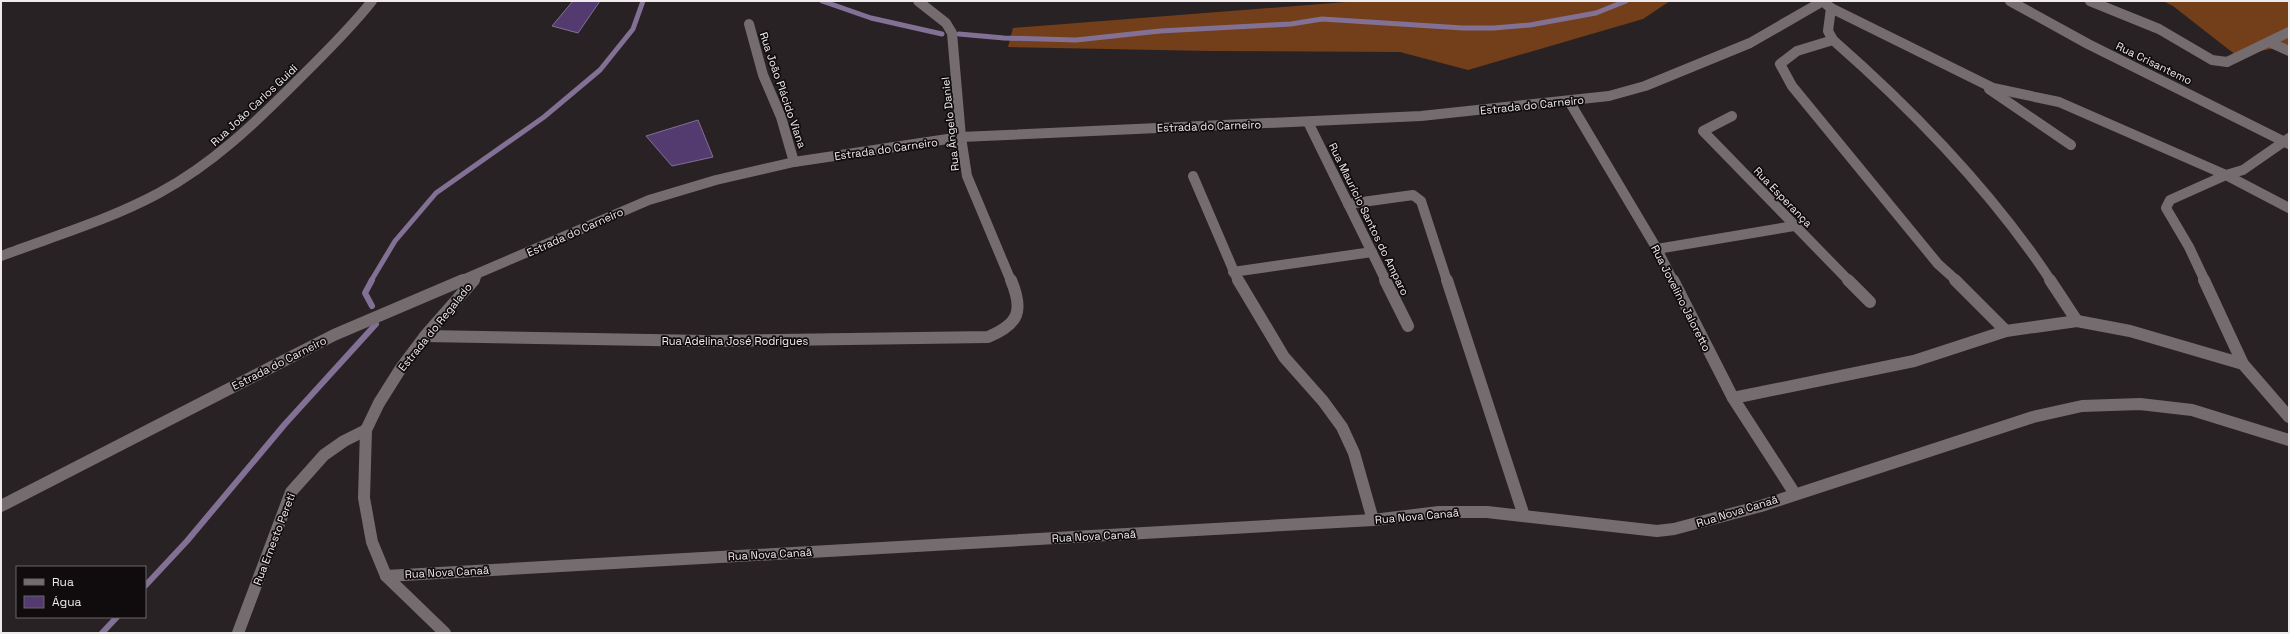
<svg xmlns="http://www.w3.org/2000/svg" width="2290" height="634" viewBox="0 0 2290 634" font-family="'Space Grotesk',sans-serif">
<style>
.forest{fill:#733e1a}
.water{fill:#533b70;stroke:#827095}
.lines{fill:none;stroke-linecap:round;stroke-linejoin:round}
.stream-far1{stroke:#827095;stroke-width:5}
.stream{stroke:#827095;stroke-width:6}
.minor-far1{stroke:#756c6f;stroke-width:10}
.minor{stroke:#756c6f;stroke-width:12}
.labels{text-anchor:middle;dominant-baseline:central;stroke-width:3.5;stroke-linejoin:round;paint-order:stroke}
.street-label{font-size:11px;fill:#efeaeb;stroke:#100c0d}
</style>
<rect width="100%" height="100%" fill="#292224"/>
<!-- forest -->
<g class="forest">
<polygon points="1359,1 1670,1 1643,19 1468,70 1400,52 1210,51 1008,47 1013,28"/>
<polygon points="2163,1 2289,1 2289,45 2237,56 2173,6"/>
</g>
<!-- water -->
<g class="water">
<polygon points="573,1 600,1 578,33 552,26"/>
<polygon points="698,120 713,157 672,166 646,136"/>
</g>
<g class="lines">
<!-- stream-far1 -->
<g class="stream-far1">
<polyline points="822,1 871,18 942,34"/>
<polyline points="959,34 1004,38 1076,40 1160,31 1291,24 1322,19 1463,28 1494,28 1530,25 1596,13 1626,1"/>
<polyline points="371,281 395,241 436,193 544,117 600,70 633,29 643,1"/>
</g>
<!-- stream -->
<g class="stream">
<polyline points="372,280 365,293 372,306"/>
<polyline points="145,586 187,541 285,424 376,324"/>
<polyline points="102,633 117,617"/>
</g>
<!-- minor-far1 -->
<g class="minor-far1">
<polyline points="918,1 946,23 952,33 961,137 967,176 1011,281"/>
<polyline points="2010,1 2088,44 2289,144"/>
<polyline points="2090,1 2159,29 2212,60 2227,62 2289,32"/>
<path d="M1826 4 1831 8 1828 31 1833 40C1914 111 1991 190 2051 281"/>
<polyline points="1831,8 1993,88 2059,102 2226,175 2289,208"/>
<polyline points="749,24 763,75 781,117 794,162"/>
<polyline points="1833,40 1797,51 1780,64 1792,86 1938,264 1957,281"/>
<polyline points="2269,42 2289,51"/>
<polyline points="1989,89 2071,145"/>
<polyline points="1569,101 1657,249 1673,281"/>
<polyline points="1732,116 1703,131 1849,281"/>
<polyline points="1308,122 1386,281"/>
<polyline points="1193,176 1238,281"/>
<polyline points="1348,204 1413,195 1421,201 1447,281"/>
<polyline points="1657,249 1794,226"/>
<path d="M1 256C54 236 109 220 159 193 213 164 256 122 299 79 325 53 350 29 372 1"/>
<polyline points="1233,272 1372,252"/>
<polyline points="460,281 649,200 716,180 794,162 961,137 1421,116 1609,96 1645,86 1750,43 1823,1"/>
<polyline points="473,281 476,277"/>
<polyline points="2205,281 2189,247 2166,208 2170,200 2226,175 2243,170 2289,138"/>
</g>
<!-- minor -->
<g class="minor">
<polyline points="1238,280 1284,357 1323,401 1342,427 1354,453 1373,520"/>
<polyline points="1385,280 1408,326"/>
<polyline points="1447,280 1524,516"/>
<polyline points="1673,280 1733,398 1795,494"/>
<polyline points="1848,280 1870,302"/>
<polyline points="1955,280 2006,331"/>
<polyline points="2050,280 2077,321"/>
<polyline points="2204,280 2243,364 2289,417"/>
<path d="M425 336 706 341 988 337C1019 324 1024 311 1011 280"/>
<polyline points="1733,398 1914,361 2006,331 2077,321 2130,331 2243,364"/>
<polyline points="1,506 334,335 463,280"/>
<polyline points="386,576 1373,520 1439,512 1487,512 1657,531 1674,529 1761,506 2033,417 2082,406 2140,404 2192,410 2289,440"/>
<polyline points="238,633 291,492 324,455 344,441 366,430"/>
<polyline points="445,633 386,576 372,542 364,498 366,430 379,403 401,368 425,336 474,280"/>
</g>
</g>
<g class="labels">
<!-- street labels -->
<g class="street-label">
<text transform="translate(2154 63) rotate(26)">Rua Crisantemo</text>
<text transform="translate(783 90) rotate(71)">Rua João Plácido Viana</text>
<text transform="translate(254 105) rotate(-43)">Rua João Carlos Guidi</text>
<text transform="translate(1532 105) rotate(-6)">Estrada do Carneiro</text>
<text transform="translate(950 124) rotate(-96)">Rua Ângelo Daniel</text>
<text transform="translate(1209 126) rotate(-2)">Estrada do Carneiro</text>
<text transform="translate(886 149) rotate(-8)">Estrada do Carneiro</text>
<text transform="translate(1783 197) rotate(46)">Rua Esperança</text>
<text transform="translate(1369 219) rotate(64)">Rua Maurício Santos do Amparo</text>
<text transform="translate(575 232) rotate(-24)">Estrada do Carneiro</text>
<text transform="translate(1681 298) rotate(63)">Rua Jovelino Jaloretto</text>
<text transform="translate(435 327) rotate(-51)">Estrada do Regalado</text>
<text x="735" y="341">Rua Adelina José Rodrigues</text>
<text transform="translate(279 363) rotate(-27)">Estrada do Carneiro</text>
<text transform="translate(1737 511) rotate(-17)">Rua Nova Canaã</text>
<text transform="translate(1417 516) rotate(-5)">Rua Nova Canaã</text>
<text transform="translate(1094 536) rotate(-3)">Rua Nova Canaã</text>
<text transform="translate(274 539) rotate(-69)">Rua Ernesto Pereti</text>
<text transform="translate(770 554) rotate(-3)">Rua Nova Canaã</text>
<text transform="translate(447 572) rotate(-3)">Rua Nova Canaã</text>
</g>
</g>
<!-- border -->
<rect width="2290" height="634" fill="none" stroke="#efeaeb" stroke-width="4"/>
<!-- legend -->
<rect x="16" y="566" width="130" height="52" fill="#100c0d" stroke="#696566"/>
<rect x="24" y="579" width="20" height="6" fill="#756c6f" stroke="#696566"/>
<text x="52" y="586" font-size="12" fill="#efeaeb">Rua</text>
<rect x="24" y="596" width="20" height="12" fill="#533b70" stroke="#696566"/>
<text x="52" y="606" font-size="12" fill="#efeaeb">Água</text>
</svg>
